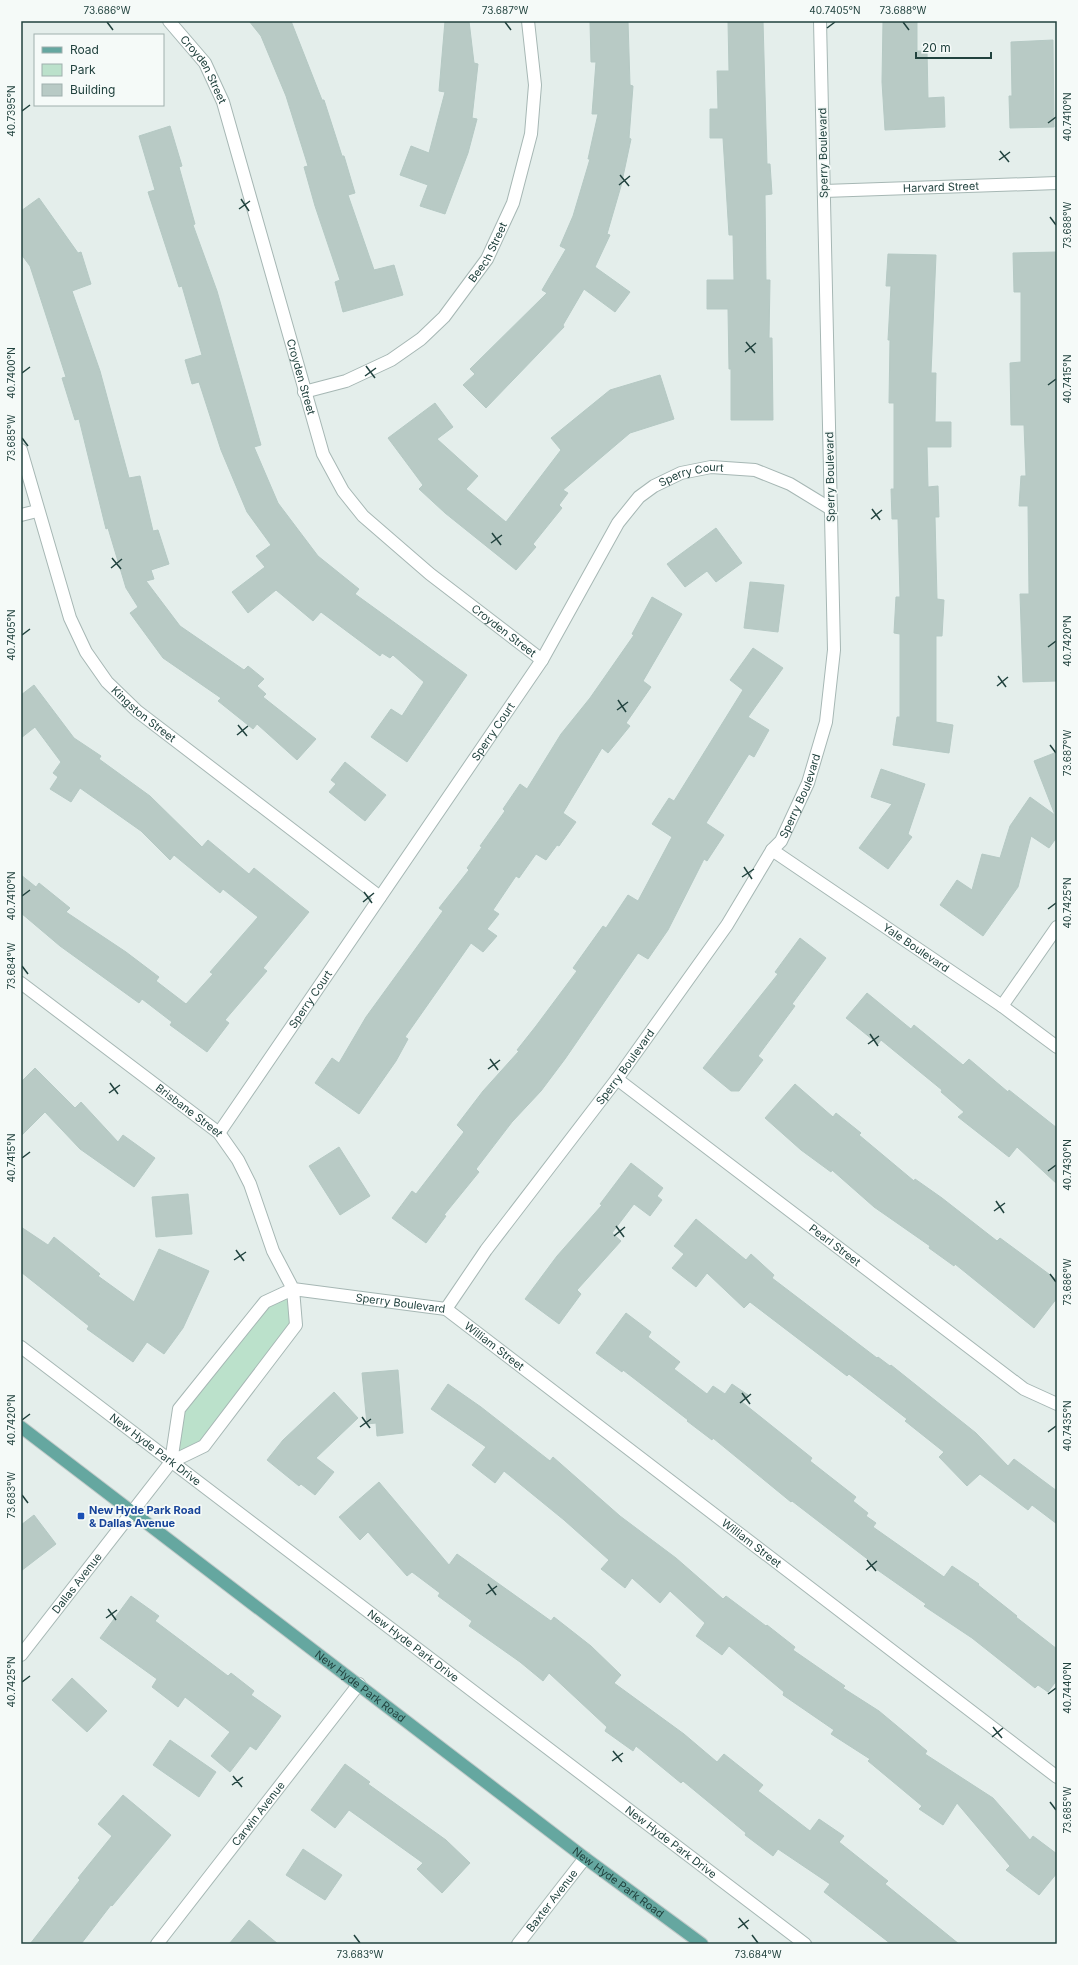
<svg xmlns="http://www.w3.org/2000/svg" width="1078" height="1965" viewBox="0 0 1078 1965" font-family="Inter,sans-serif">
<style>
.green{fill:#bbe1cb}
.building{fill:#b8cac5;stroke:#b5c9c4}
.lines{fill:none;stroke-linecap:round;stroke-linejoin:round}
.minor-casing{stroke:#a6b7b4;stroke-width:14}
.major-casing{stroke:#c1cac9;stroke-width:14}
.minor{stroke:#fff;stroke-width:12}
.major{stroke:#65a7a0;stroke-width:12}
.ticks{fill:none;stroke:#21423e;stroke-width:1.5}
.transit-dot{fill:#1a4fb4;stroke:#f5faf8;stroke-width:1.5}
.labels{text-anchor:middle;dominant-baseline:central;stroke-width:3.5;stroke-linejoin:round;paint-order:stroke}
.street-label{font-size:11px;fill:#21423e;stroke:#f5faf8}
.transit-label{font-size:11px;font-weight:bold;fill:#164399;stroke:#f5faf8;text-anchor:start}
.neatline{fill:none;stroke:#21423e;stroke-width:1.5}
.ticks-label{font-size:10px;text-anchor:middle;fill:#21423e}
</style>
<rect width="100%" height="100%" fill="#e4eeeb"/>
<!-- green -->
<polygon class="green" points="290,1295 292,1323 201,1442 176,1455 182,1413 265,1306"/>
<!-- building -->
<g class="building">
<polygon points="249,21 291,21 322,100 324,100 342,156 344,156 355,193 348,195 374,270 394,265 403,295 343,312 335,282 340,280 315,206 304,167 308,166 286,96 261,36"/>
<polygon points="445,21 469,21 474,63 478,64 472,118 477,119 468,153 445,214 420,206 428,185 400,175 411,146 429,153 445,92 439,91"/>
<polygon points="590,21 628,21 630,85 633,86 629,138 631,139 621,186 607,234 610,235 595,267 630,292 615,312 584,289 563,325 564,327 486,408 463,385 475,374 470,369 547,293 542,290 566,249 560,246 573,216 590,159 588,159 598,114 592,114 596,62 591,62"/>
<polygon points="728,21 763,21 767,164 770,164 772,194 765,195 766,280 770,280 769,338 772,338 773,420 731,420 731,369 729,369 728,309 707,309 707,280 734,280 733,235 729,235 723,138 710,138 710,109 718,109 717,71 729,71"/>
<polygon points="883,21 917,21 917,51 927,51 928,98 944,97 945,127 885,130 882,82"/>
<polygon points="1053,40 1054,127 1010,128 1009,96 1012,96 1011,42"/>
<polygon points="170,126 182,166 179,167 195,224 193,225 217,291 261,445 254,447 278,503 318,556 359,589 355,594 467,675 407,762 371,737 391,709 402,716 424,682 393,655 390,658 382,653 380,656 321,612 313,621 276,590 248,613 232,592 265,567 256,556 271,545 247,512 221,450 199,382 192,384 185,360 202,355 182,286 179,287 148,192 155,190 139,136"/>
<polygon points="39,198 78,253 81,252 91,284 72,291 100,371 129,478 140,476 153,531 158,530 169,564 151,570 154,579 146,581 180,626 244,670 248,666 264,679 257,686 266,694 263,697 316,739 297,760 257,724 253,729 218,701 221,698 163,658 130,613 138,607 126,588 108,528 106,529 79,419 75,420 62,378 66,377 30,266 21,254 21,211"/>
<polygon points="1056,252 1057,681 1023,682 1020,594 1029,594 1028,506 1019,506 1021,476 1026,476 1024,425 1011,425 1010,363 1021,362 1021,292 1014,292 1013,253"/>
<polygon points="888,254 936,255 931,373 936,373 935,422 951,422 951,447 927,447 928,487 938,486 939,517 935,517 937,599 944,600 942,636 936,636 936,722 953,725 949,753 893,745 897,717 900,717 900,634 894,633 896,597 900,597 898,519 892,519 891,489 894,489 894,403 889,403 890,340 888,340 891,286 886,286"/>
<polygon points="660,375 674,419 630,433 563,490 568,493 559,505 562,508 533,544 536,547 516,570 445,513 419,489 423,485 388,438 435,403 453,427 437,439 478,476 466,489 506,522 561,450 551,438 610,390"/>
<polygon points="716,528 742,563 716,582 707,571 685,587 667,564"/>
<polygon points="750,582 784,585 778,632 744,628"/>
<polygon points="652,597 682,614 643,681 651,687 626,723 630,726 608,753 602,748 563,813 576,822 559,846 557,845 546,860 536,854 519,878 516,876 493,910 499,914 487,929 497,936 483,952 471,943 405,1037 408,1039 396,1061 359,1114 315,1083 332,1058 339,1063 366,1017 443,911 439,908 469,870 467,868 482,847 480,846 505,811 503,809 520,784 527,789 561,734 590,698 634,635 632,634"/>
<polygon points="753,648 783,668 748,717 769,730 754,757 749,754 706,823 724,835 707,861 704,859 668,930 648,959 638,953 565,1059 541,1091 512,1122 476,1169 479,1172 444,1215 446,1216 426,1243 392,1218 412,1191 416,1194 464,1132 457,1125 483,1091 519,1051 517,1050 536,1026 577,971 573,968 603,926 606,928 628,895 638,901 672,837 652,824 669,798 674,801 743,690 730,680"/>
<polygon points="34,685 74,738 101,756 99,759 150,796 202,847 208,840 249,874 254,868 309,912 263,968 267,971 225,1020 229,1023 207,1052 170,1025 172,1022 142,999 139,1003 60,946 21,913 21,875 36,887 39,883 70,908 66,912 126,952 159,977 156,981 186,1004 213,974 210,972 258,917 223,889 220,893 174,855 170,860 141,831 80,788 71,802 50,789 58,777 53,773 61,762 35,727 21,738 21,695"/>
<polygon points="1057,752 1057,837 1049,848 1031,836 1018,887 983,936 940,905 957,880 972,890 982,854 1000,858 1010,826 1030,797 1055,815 1034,761"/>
<polygon points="345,762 386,795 365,821 329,792 336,784 331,780"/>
<polygon points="881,769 925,784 908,834 912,837 888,869 859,848 892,804 871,797"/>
<polygon points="800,938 826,958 792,1004 795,1006 758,1056 763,1060 739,1091 731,1091 703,1068 778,974 775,972"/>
<polygon points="867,993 911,1029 914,1025 963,1065 969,1059 1008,1092 1009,1090 1057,1128 1057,1184 1017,1147 1009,1157 958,1117 964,1112 941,1092 942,1090 881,1040 878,1044 846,1018"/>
<polygon points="35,1068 75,1108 81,1102 118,1142 123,1135 155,1158 134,1187 80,1149 45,1112 21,1136 21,1082"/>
<polygon points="795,1084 833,1117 836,1113 861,1133 859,1135 914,1181 915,1179 942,1198 997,1241 1000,1238 1057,1280 1057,1298 1034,1328 955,1264 954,1266 929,1248 930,1246 874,1207 832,1170 831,1172 801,1150 765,1118"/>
<polygon points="339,1147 370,1196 340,1215 309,1166"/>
<polygon points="631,1163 663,1188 657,1196 662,1200 650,1216 634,1204 612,1233 621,1241 577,1290 581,1294 559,1324 525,1299 557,1256 602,1205 600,1204"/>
<polygon points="188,1194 192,1234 156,1237 152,1197"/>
<polygon points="696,1219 746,1260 751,1254 774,1275 772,1278 877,1358 878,1357 890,1366 891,1365 976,1433 1008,1466 1014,1459 1057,1491 1057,1524 1032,1505 1028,1510 980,1474 967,1486 939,1457 944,1452 905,1421 907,1419 849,1374 847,1376 750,1302 744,1308 707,1273 696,1287 672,1268 684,1254 674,1246"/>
<polygon points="21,1227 48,1245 54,1237 100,1274 98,1276 134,1302 159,1249 209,1271 183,1328 164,1354 147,1342 133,1362 87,1329 89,1326 21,1272"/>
<polygon points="626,1313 651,1332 648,1337 680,1362 674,1369 707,1394 713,1386 725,1394 732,1384 748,1395 742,1402 812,1458 810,1461 856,1497 853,1501 868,1513 866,1516 876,1523 873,1527 944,1577 952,1566 979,1584 978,1585 1017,1616 1016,1617 1057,1649 1057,1680 1048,1692 1038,1685 1035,1688 972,1638 924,1606 926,1604 869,1564 870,1561 792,1501 791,1502 713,1438 712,1440 687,1421 688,1420 623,1370 622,1372 596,1353"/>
<polygon points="398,1370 403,1433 377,1436 376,1423 367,1424 362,1373"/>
<polygon points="448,1384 481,1407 550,1461 553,1457 620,1516 676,1558 723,1599 726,1596 766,1626 767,1625 795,1647 793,1650 845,1686 843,1688 879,1711 927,1751 925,1754 993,1798 1030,1840 1033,1836 1057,1854 1057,1873 1039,1895 1006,1870 1010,1866 957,1803 943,1825 919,1809 922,1806 868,1761 870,1759 831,1734 834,1730 783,1695 784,1692 729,1646 722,1655 696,1636 705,1623 670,1591 660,1603 632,1578 625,1588 601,1569 609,1560 564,1520 504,1471 495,1483 472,1465 486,1447 431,1409"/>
<polygon points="334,1392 358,1418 316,1458 334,1472 315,1495 301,1484 299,1486 267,1460 283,1440"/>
<polygon points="379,1482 449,1565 457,1554 551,1621 554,1617 591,1646 621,1675 614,1683 684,1734 717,1762 724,1754 763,1785 758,1791 810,1831 819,1819 844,1836 839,1842 888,1881 885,1884 959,1944 891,1944 824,1892 830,1884 778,1849 773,1856 745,1835 746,1833 683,1781 681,1783 636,1746 633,1751 605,1731 607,1727 549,1673 543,1681 520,1662 469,1626 472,1621 438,1596 440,1593 412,1572 407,1576 368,1532 360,1540 339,1517"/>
<polygon points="34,1515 56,1544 21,1571 21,1525"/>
<polygon points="131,1596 159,1616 155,1621 228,1676 231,1673 254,1691 251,1695 281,1716 256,1750 250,1746 230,1772 211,1756 230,1732 185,1697 178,1707 152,1687 157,1679 100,1638"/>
<polygon points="72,1678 107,1711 87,1732 52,1700"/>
<polygon points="170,1740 216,1772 199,1797 153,1765"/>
<polygon points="345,1764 370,1782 368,1784 446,1840 470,1863 442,1893 417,1869 423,1863 349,1810 335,1828 311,1810"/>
<polygon points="123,1795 171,1835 112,1906 111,1905 81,1944 30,1944 80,1880 78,1878 112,1836 98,1824"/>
<polygon points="303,1849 342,1875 325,1900 286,1875"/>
<polygon points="249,1920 278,1944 229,1944"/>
</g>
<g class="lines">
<!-- minor casing -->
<g class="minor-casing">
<g id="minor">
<path id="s1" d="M169 21 205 63 223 102 323 454 343 491 363 516 430 574 542 660"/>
<path id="s2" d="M824 191 1057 183"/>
<path id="s3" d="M304 392 346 381 391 360 421 339 444 317 487 259 513 203 531 134 535 85 528 21"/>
<path id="s4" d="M21 450 70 618 86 652 107 682 137 711 380 897"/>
<polyline points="21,515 37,511"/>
<path id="s5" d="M772 850 1002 1006 1057 1047"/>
<path id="s6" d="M21 983 219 1133 238 1160 250 1184 273 1251 293 1289 296 1325 204 1446 171 1462 179 1409 265 1302 293 1289 446 1309 486 1250 617 1079 727 925 772 850 781 841 808 783 826 722 834 650 820 21"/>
<polyline points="1002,1006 1057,927"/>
<path id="s7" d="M617 1079 1024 1389 1057 1404"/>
<path id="s8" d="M219 1133 542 660 618 523 639 497 654 486 681 473 711 467 755 470 790 484 831 509"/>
<path id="s9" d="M446 1309 1057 1777"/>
<path id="s10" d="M21 1347 805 1944"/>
<path id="s11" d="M21 1655 171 1462"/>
<path id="s12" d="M157 1944 359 1684"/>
<path id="s13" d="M518 1944 585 1858"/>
</g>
</g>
<!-- major casing -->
<g class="major-casing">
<g id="major">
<path id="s14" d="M21 1427 585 1858 702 1944"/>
</g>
</g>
<!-- minor -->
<use href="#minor" class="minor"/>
<!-- major -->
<use href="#major" class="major"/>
</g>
<!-- ticks -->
<path class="ticks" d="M107 22 113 30M505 22 511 30M903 22 909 30M827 28 835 22M22 111 30 105M1048 123 1056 117M1000 151 1009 162M999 160 1010 152M620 175 629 186M619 185 630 176M241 199 249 211M239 209 250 201M1050 217 1056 225M746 342 755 353M745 352 756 343M366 366 375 378M22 373 30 367M365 376 376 368M1048 385 1056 379M22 438 28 446M872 509 880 520M871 519 882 510M492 533 501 545M491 543 502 535M112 558 121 569M111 568 122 559M22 635 30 629M1048 647 1056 641M998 676 1006 687M997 686 1008 677M618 700 626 712M617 710 628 702M238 725 247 736M237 735 248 726M1050 745 1056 753M744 867 752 879M742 877 754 869M364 892 372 903M22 896 30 890M363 902 374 893M1048 909 1056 903M22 966 28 974M870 1034 878 1046M868 1044 879 1036M490 1059 498 1070M488 1069 500 1060M110 1083 118 1094M109 1093 120 1085M22 1158 30 1152M1048 1171 1056 1165M996 1201 1004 1213M994 1211 1005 1203M616 1226 624 1237M614 1236 625 1227M236 1250 244 1261M234 1260 246 1252M1050 1274 1056 1282M742 1393 750 1404M740 1403 751 1394M362 1417 370 1428M22 1420 30 1414M360 1427 371 1419M1048 1432 1056 1426M22 1495 28 1503M867 1560 876 1571M866 1570 877 1561M488 1584 496 1595M486 1594 497 1586M108 1609 116 1620M106 1618 117 1610M22 1682 30 1676M1048 1694 1056 1688M993 1727 1002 1738M992 1737 1003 1728M613 1751 622 1762M612 1761 623 1753M233 1776 242 1787M232 1785 243 1777M1050 1802 1056 1810M739 1918 748 1929M738 1928 749 1920M354 1935 360 1943M752 1935 758 1943"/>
<!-- markers -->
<rect class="transit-dot" x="77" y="1512" width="8" height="8" rx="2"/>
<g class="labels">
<!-- street labels -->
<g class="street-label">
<text stroke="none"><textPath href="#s1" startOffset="60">Croyden Street</textPath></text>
<text transform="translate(823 153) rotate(-91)">Sperry Boulevard</text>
<text stroke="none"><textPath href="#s2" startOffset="117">Harvard Street</textPath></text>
<text stroke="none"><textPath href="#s3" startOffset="240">Beech Street</textPath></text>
<text stroke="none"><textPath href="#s1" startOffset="384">Croyden Street</textPath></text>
<text stroke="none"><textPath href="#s8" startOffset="821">Sperry Court</textPath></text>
<text transform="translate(830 477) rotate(-91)">Sperry Boulevard</text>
<text stroke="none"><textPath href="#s1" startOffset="720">Croyden Street</textPath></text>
<text stroke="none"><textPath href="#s4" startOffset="298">Kingston Street</textPath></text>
<text stroke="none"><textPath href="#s8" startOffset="486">Sperry Court</textPath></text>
<text stroke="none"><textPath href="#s6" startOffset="1648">Sperry Boulevard</textPath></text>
<text stroke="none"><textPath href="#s5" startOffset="174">Yale Boulevard</textPath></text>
<text stroke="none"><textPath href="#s8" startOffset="162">Sperry Court</textPath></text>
<text stroke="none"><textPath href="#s6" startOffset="1324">Sperry Boulevard</textPath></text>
<text stroke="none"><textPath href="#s6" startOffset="211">Brisbane Street</textPath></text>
<text stroke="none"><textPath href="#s7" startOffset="274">Pearl Street</textPath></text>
<text stroke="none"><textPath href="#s6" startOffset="977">Sperry Boulevard</textPath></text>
<text stroke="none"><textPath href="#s9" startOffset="61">William Street</textPath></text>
<text stroke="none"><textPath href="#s10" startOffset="169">New Hyde Park Drive</textPath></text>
<text stroke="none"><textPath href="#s9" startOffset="385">William Street</textPath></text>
<text stroke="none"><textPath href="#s11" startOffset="91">Dallas Avenue</textPath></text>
<text stroke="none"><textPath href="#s10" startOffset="493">New Hyde Park Drive</textPath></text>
<text stroke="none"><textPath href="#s14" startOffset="427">New Hyde Park Road</textPath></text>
<text stroke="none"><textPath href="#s12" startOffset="165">Carwin Avenue</textPath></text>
<text stroke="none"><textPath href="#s10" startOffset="817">New Hyde Park Drive</textPath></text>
<text stroke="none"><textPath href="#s14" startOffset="751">New Hyde Park Road</textPath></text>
<text stroke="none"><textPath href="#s13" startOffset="55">Baxter Avenue</textPath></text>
</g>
<!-- transit labels -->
<g class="transit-label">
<text x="89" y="1510">New Hyde Park Road<tspan x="89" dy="13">&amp; Dallas Avenue</tspan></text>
</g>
</g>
<!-- border -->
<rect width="1078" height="1965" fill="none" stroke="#f5faf8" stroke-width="44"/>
<!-- legend -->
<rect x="34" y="34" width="130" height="72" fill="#f5faf8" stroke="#a0b0ae"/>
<rect x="42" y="47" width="20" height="6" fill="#65a7a0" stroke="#a0b0ae"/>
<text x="70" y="54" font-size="12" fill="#21423e">Road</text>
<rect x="42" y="64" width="20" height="12" fill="#bbe1cb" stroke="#a0b0ae"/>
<text x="70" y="74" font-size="12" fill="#21423e">Park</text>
<rect x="42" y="84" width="20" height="12" fill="#b8cac5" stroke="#a0b0ae"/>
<text x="70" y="94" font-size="12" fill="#21423e">Building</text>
<!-- scale -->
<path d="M916 52v6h75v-6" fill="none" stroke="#21423e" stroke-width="2"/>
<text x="922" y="52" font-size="12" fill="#21423e" stroke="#f5faf8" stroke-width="3" paint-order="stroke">20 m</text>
<rect x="22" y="22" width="1034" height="1921" class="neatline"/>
<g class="ticks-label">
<text x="107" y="14">73.686°W</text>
<text x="505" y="14">73.687°W</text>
<text x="835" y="14">40.7405°N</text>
<text x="903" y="14">73.688°W</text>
<text transform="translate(11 111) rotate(-90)" y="4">40.7395°N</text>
<text transform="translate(1067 117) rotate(-90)" y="4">40.7410°N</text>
<text transform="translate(1067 225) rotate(-90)" y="4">73.688°W</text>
<text transform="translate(11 373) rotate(-90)" y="4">40.7400°N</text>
<text transform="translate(1067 379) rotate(-90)" y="4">40.7415°N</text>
<text transform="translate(11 438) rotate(-90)" y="4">73.685°W</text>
<text transform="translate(11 635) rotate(-90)" y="4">40.7405°N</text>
<text transform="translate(1067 641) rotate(-90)" y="4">40.7420°N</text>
<text transform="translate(1067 753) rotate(-90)" y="4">73.687°W</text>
<text transform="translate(11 896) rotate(-90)" y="4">40.7410°N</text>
<text transform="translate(1067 903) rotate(-90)" y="4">40.7425°N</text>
<text transform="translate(11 966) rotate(-90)" y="4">73.684°W</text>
<text transform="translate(11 1158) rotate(-90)" y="4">40.7415°N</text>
<text transform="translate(1067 1165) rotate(-90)" y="4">40.7430°N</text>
<text transform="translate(1067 1282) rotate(-90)" y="4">73.686°W</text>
<text transform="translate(11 1420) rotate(-90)" y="4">40.7420°N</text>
<text transform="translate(1067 1426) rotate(-90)" y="4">40.7435°N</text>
<text transform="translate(11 1495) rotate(-90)" y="4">73.683°W</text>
<text transform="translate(11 1682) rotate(-90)" y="4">40.7425°N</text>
<text transform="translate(1067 1688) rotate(-90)" y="4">40.7440°N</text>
<text transform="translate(1067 1810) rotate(-90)" y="4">73.685°W</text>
<text x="360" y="1958">73.683°W</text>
<text x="758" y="1958">73.684°W</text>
</g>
</svg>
